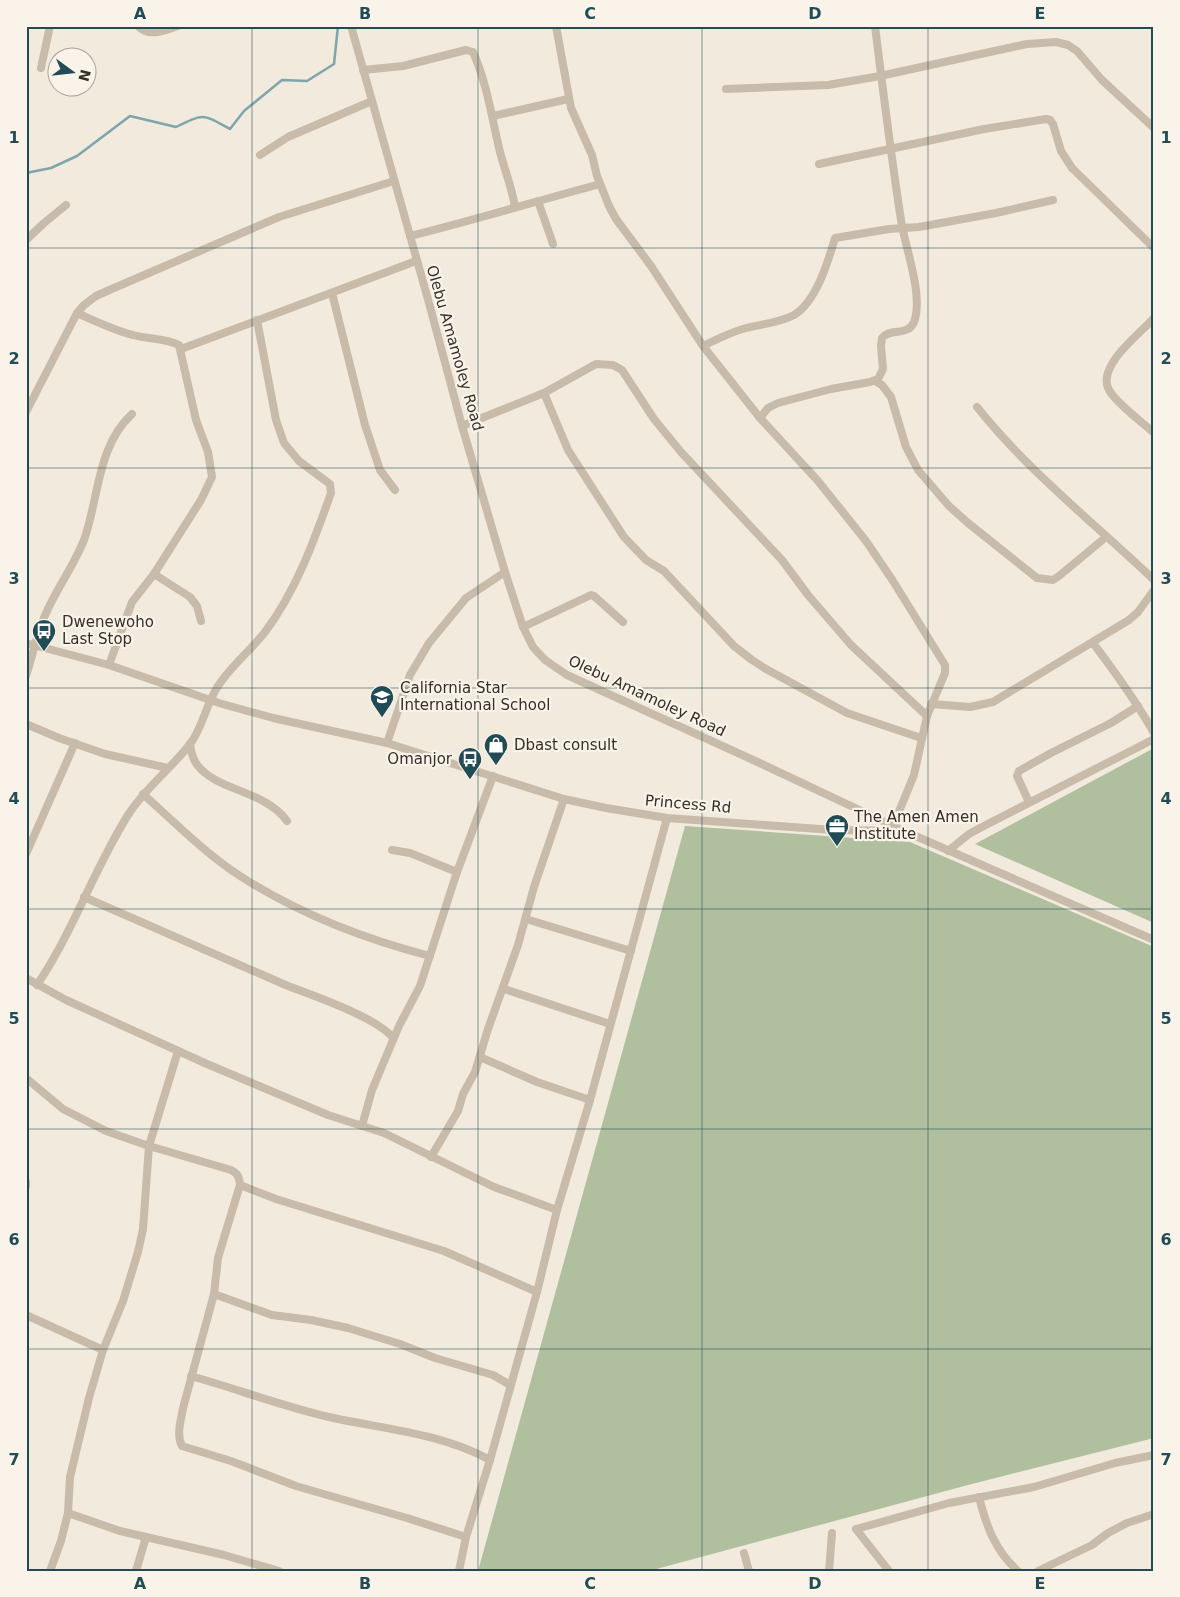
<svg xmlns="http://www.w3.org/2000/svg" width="1180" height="1597" viewBox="0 0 1180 1597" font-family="'DejaVu Sans',sans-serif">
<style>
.green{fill:#b0bf9e}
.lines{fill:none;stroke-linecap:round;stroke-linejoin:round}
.stream{stroke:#7ea5ac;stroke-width:2.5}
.minor{stroke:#c8bbaa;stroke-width:8}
.grid{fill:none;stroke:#214c55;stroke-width:1;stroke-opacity:0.55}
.labels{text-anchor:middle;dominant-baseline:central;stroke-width:4.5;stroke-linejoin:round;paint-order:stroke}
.street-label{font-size:15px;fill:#362e29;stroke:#f9f3e9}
.poi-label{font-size:15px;fill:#362e29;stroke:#f9f3e9;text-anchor:start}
.neatline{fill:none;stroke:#214c55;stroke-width:2}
.grid-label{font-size:16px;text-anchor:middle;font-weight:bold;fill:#214c55}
</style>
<rect width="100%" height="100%" fill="#f1eadd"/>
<!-- green -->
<g class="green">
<polygon points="1154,748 1154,923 975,844"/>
<polygon points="685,826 910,842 1154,947 1154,1438 968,1485 649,1571 478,1571"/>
</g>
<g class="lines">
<!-- stream -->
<path class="stream" d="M26 173 51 168 77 156 130 116 176 127C204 113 203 114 230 129L244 111 282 80 307 81 334 64 338 26"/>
<!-- minor -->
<g class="minor">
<path d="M138 26C149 38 165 30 178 26"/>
<polyline points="351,26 429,303 462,426 505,572 523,627 533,647 545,660 567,675 764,765 904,831 1154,940"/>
<polyline points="556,26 571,108 592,155 597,176 609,206 616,219 651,266 703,346 760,418 818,481 866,541 893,581 945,665 945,673 927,716 914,775 893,826"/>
<polyline points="41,68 50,26"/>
<path d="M363 70 403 66 466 50 473 52C487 83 492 119 500 152 505 171 512 188 515 207"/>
<polyline points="726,89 828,85 880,76 1027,44 1056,42 1068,45 1077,51 1102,80 1154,128"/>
<polyline points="493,116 568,99"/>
<polyline points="260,155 288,137 372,101"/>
<polyline points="819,164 984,129 1046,119 1050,120 1053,124 1061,151 1072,168 1154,248"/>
<polyline points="538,201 553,244"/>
<path d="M410 236C474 220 537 201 600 184"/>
<polyline points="26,240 44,223 66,205"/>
<polyline points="332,293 365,425 380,470 395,490"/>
<path d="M77 313C95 321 113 330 133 335 147 339 165 338 179 345L196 420 208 452 212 477 201 500 154 574 132 602 109 665"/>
<path d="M1154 318C1140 334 1096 366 1109 390 1116 403 1142 422 1154 433"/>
<path d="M703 346C717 339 731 332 746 328 762 324 779 323 794 315 816 302 828 262 835 238L889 229 919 227 996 213 1053 200"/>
<polyline points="181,349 416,261"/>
<polyline points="875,381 882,385 891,397 906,447 918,470 949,506 968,523 1037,578 1053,580 1059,576 1106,537"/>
<polyline points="544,393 568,450 624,537 646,560 664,571 734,646 752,660 766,669 847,713 921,738"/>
<path d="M977 407C1028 471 1094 523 1154 580"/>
<polyline points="26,412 77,313 84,305 96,296 114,288 279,217 394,181"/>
<path d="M760 418 768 408 778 403 831 389 870 382 878 379 883 369 881 346 882 338C890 327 908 337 914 322 924 295 905 248 901 220 891 156 883 91 875 26"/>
<polyline points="462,426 544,393 596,364 613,365 622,370 654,419 681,452 782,560 808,595 851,645 927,716"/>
<polyline points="154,574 190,597 197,606 201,621"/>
<polyline points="523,627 591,595 594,596 623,622"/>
<polyline points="26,643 109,665 219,703 273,718 387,743 564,799 606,808 667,818 833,830 899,831"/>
<path d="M1093 643C1115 672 1136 701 1154 733"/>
<path d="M26 676C33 655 37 631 47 611 58 587 74 565 84 540 99 498 97 446 132 414"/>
<polyline points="931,704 970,707 993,702 1129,620 1138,612 1154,590"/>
<polyline points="26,724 59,738 105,754 168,768"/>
<polyline points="387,743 410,675 429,643 466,598 505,572"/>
<path d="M190 744C191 752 193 760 198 766 218 791 266 791 287 821"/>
<path d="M143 794C174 822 205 853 240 876 298 913 364 939 430 956"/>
<polyline points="1029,802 1017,776 1019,771 1051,753 1111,723 1138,706"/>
<polyline points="392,850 410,853 457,872"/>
<polyline points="948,851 969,834 980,828 1154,739"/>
<polyline points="26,854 75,743"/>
<path d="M84 897C152 927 220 957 288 986 314 996 378 1018 393 1038"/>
<polyline points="526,919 631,951"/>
<polyline points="26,978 66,1000 207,1064 328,1115 384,1133 494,1187 557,1210"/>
<path d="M37 985C73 932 94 869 128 815 145 788 171 769 190 744 203 727 206 704 218 686 231 666 250 651 265 632 296 591 314 541 331 493L330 484 299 461 284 443 276 420 257 320"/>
<polyline points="504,989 610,1024"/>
<polyline points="480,1057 537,1082 590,1100"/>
<path d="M26 1078 63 1109 106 1131 149 1146 231 1170C238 1174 239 1176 240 1185L223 1241 218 1258 214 1294 183 1408C181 1420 176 1435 182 1446L231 1461 296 1486 407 1518 466 1537"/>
<polyline points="362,1126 372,1090 399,1026 420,986 457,872 493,776"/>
<polyline points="431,1157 458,1111 463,1094 475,1072 488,1029 518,945 534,887 564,799"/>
<polyline points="26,1182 26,1186"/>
<polyline points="240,1185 276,1199 444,1251 537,1292"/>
<polyline points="214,1294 272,1315 311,1320 348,1328 400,1344 435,1358 493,1375 510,1385"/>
<polyline points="26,1315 103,1350"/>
<path d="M191 1376C237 1389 282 1406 329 1417 383 1429 441 1433 490 1460"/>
<path d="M979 1497C986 1525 995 1551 1018 1571"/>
<polyline points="68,1513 120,1531 224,1555 279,1571"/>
<polyline points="744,1553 749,1571"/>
<polyline points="50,1571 61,1541 68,1513 70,1477 89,1398 103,1350 123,1301 138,1252 143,1229 149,1146 178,1051"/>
<polyline points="136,1571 146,1537"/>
<polyline points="459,1571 466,1537 490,1460 537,1292 557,1210 590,1100 667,818"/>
<polyline points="829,1571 832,1533"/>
<polyline points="889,1571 856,1529 949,1503 1034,1487 1115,1463 1154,1455"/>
<polyline points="1038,1571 1092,1545 1108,1533 1127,1523 1154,1514"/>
</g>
</g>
<!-- grid -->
<path class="grid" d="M252 26V1571M478 26V1571M702 26V1571M928 26V1571M26 248H1154M26 468H1154M26 688H1154M26 909H1154M26 1129H1154M26 1349H1154"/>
<!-- icons -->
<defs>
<g id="bus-pin" transform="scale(1.25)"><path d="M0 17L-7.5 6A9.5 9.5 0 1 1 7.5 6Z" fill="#214c55" stroke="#f9f3e9"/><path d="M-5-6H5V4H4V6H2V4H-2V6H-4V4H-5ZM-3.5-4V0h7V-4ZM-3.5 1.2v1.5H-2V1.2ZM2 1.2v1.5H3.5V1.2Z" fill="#fff"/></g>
<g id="school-pin" transform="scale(1.25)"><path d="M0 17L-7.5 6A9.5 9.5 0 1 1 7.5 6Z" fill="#214c55" stroke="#f9f3e9"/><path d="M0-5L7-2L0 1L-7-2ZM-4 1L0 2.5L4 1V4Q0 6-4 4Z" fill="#fff"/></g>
<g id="shop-pin" transform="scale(1.25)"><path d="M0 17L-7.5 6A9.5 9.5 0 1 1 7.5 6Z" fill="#214c55" stroke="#f9f3e9"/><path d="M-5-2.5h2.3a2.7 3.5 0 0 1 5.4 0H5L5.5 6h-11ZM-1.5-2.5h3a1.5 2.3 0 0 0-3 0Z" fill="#fff"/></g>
<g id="office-pin" transform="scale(1.25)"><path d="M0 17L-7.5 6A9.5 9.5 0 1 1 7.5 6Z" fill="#214c55" stroke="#f9f3e9"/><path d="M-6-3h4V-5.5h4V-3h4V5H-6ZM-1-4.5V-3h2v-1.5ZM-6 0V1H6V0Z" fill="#fff"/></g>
</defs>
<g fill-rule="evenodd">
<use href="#bus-pin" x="44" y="631"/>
<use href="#school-pin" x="382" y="697"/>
<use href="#shop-pin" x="496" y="745"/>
<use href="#bus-pin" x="470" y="759"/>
<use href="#office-pin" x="837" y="826"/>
</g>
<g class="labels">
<!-- street labels -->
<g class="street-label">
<text transform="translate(455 348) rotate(74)">Olebu Amamoley Road</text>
<text transform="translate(647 696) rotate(25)">Olebu Amamoley Road</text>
<text transform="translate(688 804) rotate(5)">Princess Rd</text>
</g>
<!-- poi labels -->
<g class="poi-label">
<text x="62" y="622">Dwenewoho<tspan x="62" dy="17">Last Stop</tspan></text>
<text x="400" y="688">California Star<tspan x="400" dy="17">International School</tspan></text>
<text x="514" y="745">Dbast consult</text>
<text x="452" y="759" text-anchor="end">Omanjor</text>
<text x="854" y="817">The Amen Amen<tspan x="854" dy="17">Institute</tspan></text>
</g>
</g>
<!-- border -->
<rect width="1180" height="1597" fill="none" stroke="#f9f3e9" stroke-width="55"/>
<!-- north arrow -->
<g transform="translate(72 72) rotate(105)"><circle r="24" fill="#f9f3e9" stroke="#aba49c"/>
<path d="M0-4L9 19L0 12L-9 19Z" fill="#214c55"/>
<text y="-8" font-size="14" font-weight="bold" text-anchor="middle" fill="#362e29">N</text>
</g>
<rect x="28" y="28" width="1124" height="1542" class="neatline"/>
<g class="grid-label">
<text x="140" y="19">A</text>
<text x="365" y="19">B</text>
<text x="590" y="19">C</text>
<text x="815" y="19">D</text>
<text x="1040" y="19">E</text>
<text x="14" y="143">1</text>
<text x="1166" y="143">1</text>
<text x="14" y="364">2</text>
<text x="1166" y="364">2</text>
<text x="14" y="584">3</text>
<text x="1166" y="584">3</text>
<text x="14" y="804">4</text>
<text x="1166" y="804">4</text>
<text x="14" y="1024">5</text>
<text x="1166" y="1024">5</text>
<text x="14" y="1245">6</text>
<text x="1166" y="1245">6</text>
<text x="14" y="1465">7</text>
<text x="1166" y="1465">7</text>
<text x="140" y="1589">A</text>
<text x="365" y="1589">B</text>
<text x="590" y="1589">C</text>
<text x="815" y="1589">D</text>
<text x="1040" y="1589">E</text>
</g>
</svg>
